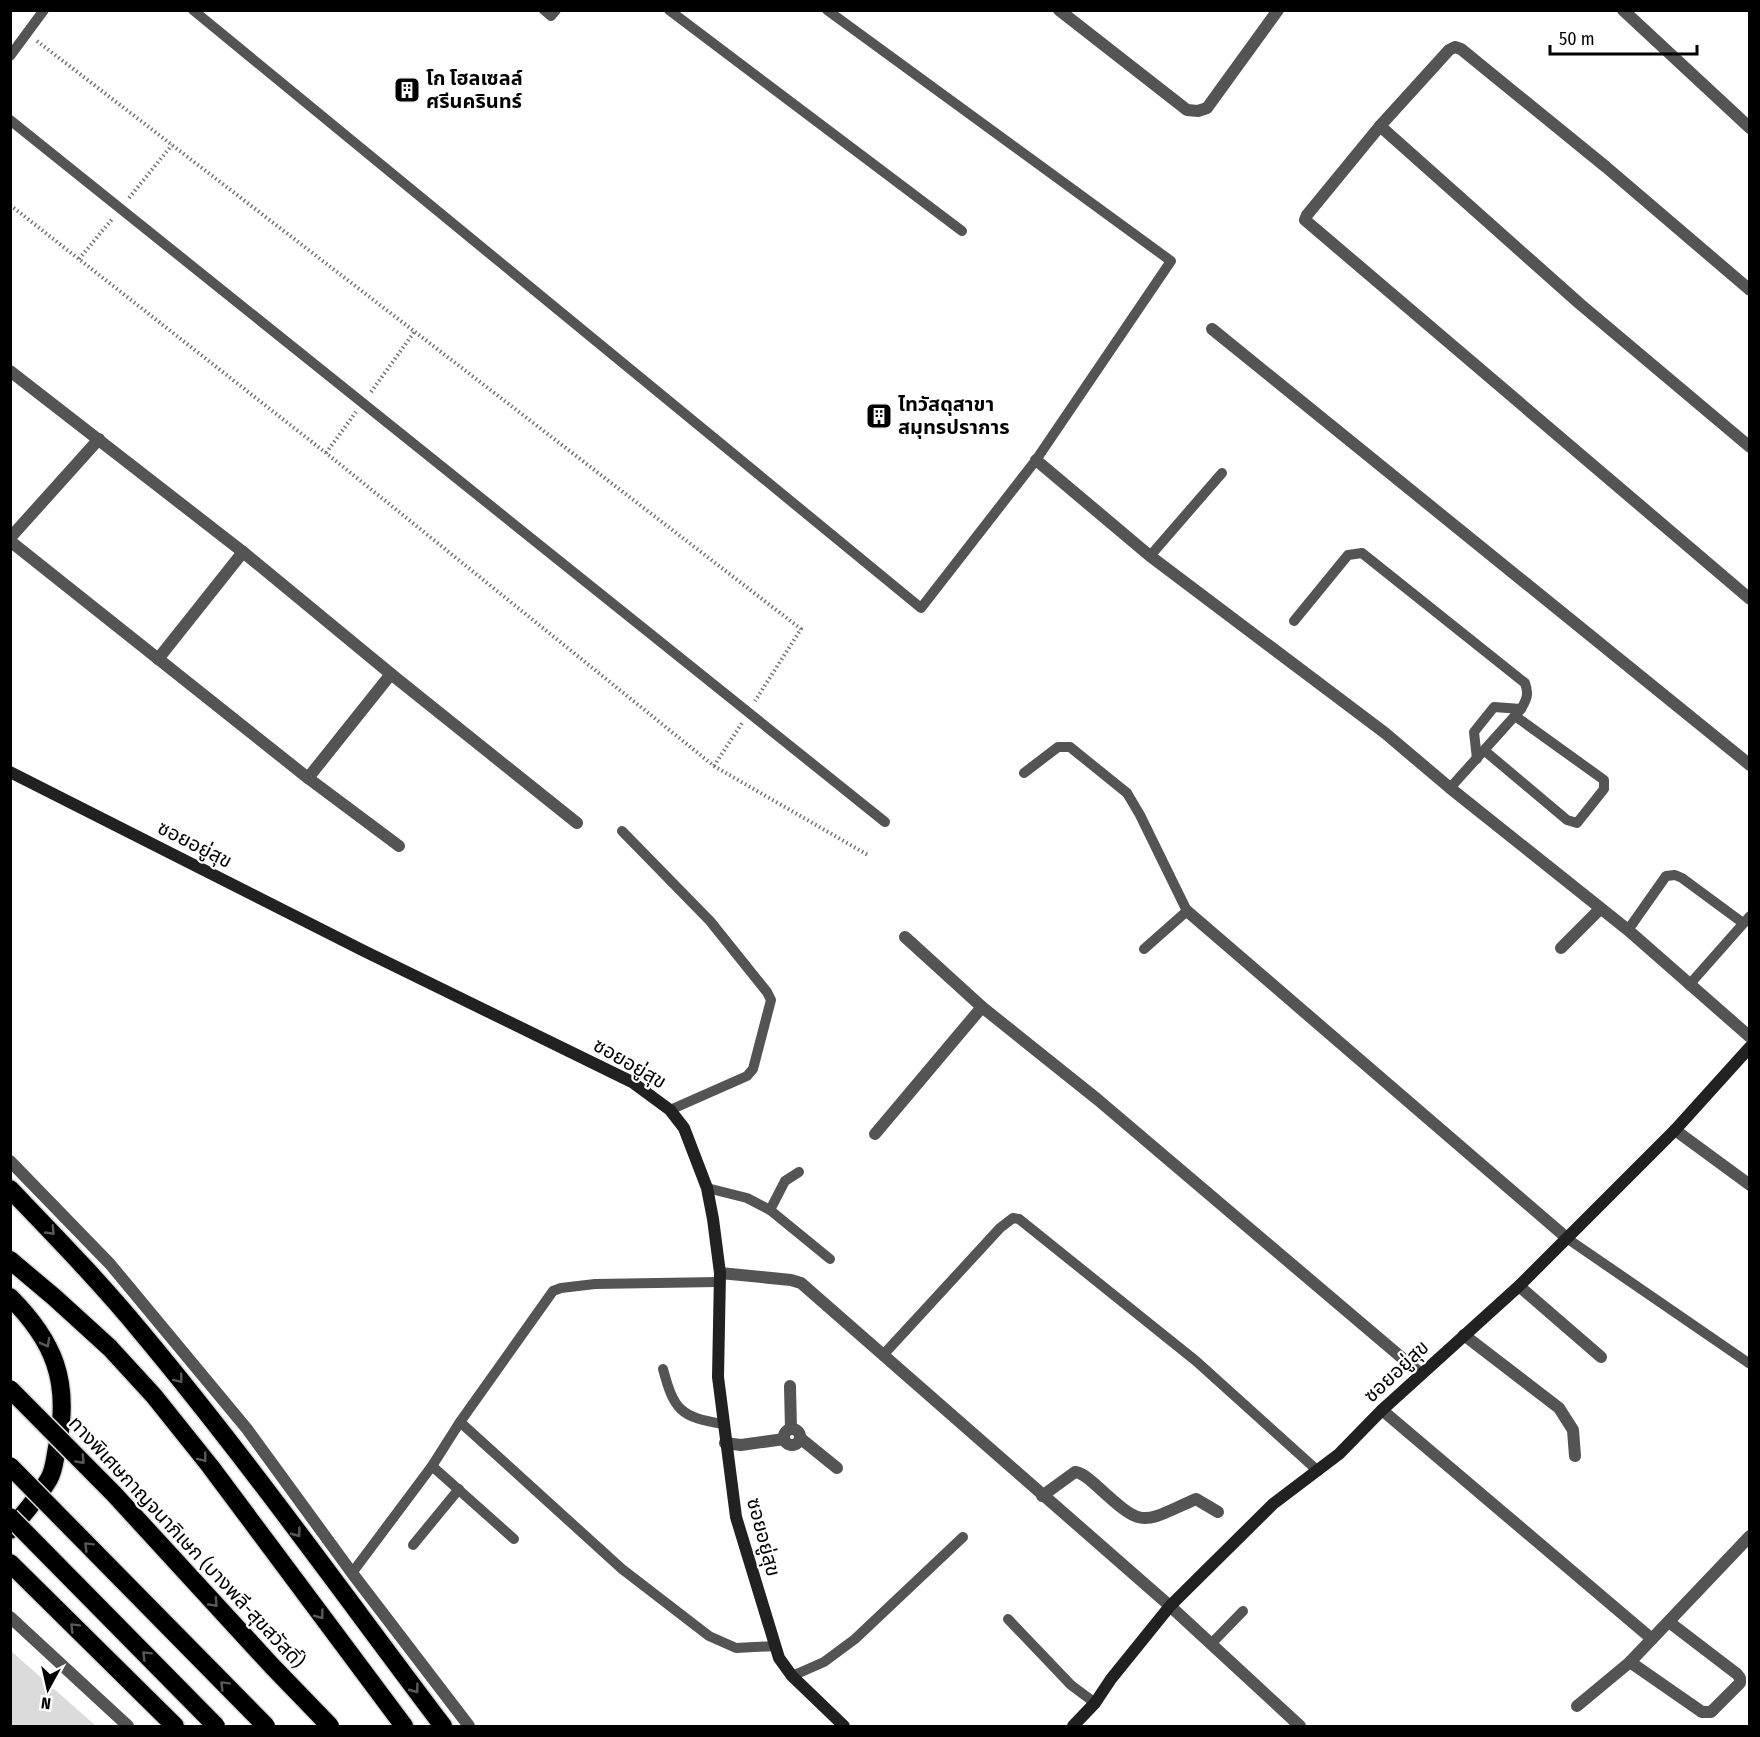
<svg xmlns="http://www.w3.org/2000/svg" width="1760" height="1737" viewBox="0 0 1760 1737" font-family="'Fira Sans Condensed','Noto Sans Thai',sans-serif">
<style>
.green{fill:#dbdbdb}
.lines{fill:none;stroke-linecap:round;stroke-linejoin:round}
.highway-casing{stroke:#dbdbdb;stroke-width:21}
.path{stroke:#767676;stroke-width:4;stroke-dasharray:1.5 3;stroke-linecap:butt}
.lane{stroke:#545454;stroke-width:10}
.street{stroke:#545454;stroke-width:12}
.secondary{stroke:#212121;stroke-width:12}
.highway{stroke:#000;stroke-width:18}
.highway-bridge-casing{stroke:#dbdbdb;stroke-width:21;stroke-linecap:butt}
.highway-bridge{stroke:#000;stroke-width:18}
.oneway{stroke:#595959}
.labels{text-anchor:middle;dominant-baseline:central;stroke-width:4.5;stroke-linejoin:round;paint-order:stroke}
.poi-label{font-size:20px;font-weight:bold;fill:#000;stroke:#fff;text-anchor:start}
.street-label{font-size:20px;fill:#000;stroke:#fff}
</style>
<rect width="100%" height="100%" fill="#fff"/>
<!-- green -->
<polygon class="green" points="11,1651 96,1726 11,1726"/>
<g class="lines">
<!-- highway casing -->
<g class="highway-casing">
<g id="highway">
<path d="M10 1189C55 1236 101 1283 142 1333 248 1460 344 1595 443 1726"/>
<polyline points="10,1260 54,1297 110,1348 154,1396 210,1466 404,1726"/>
<path d="M10 1297C54 1341 70 1381 58 1443 55 1454 55 1469 49 1479 39 1496 24 1514 10 1530"/>
<polyline points="10,1563 175,1726"/>
</g>
</g>
<!-- path -->
<g class="path">
<polyline points="37,41 801,629 755,701"/>
<polyline points="129,198 172,145"/>
<polyline points="10,205 326,453 714,766 868,855"/>
<polyline points="79,259 113,218"/>
<polyline points="371,392 415,331"/>
<polyline points="326,453 356,412"/>
<polyline points="714,766 742,723"/>
</g>
<!-- lane -->
<g class="lane">
<polyline points="193,10 921,608 1036,460 1171,261 827,10"/>
<polyline points="544,10 551,16 556,10"/>
<polyline points="669,10 962,231"/>
<polyline points="10,56 44,10"/>
<polyline points="10,120 885,822"/>
<polyline points="1150,556 1222,473"/>
<path d="M1294 621 1348 555 1362 553 1525 683C1529 694 1527 699 1521 709L1450 788"/>
<polyline points="1485,751 1567,820 1577,823 1604,789 1604,780 1515,716"/>
<polyline points="1477,759 1474,732 1494,707 1521,709"/>
<polyline points="1024,773 1058,747 1070,747 1127,793 1140,815 1187,911 1144,949"/>
<polyline points="622,831 710,921 767,992 771,1000 753,1069 747,1076 670,1110"/>
<polyline points="1628,930 1666,876 1675,875 1682,878 1743,923"/>
<polyline points="1689,985 1750,916"/>
<polyline points="707,1188 747,1198 770,1210 830,1259"/>
<polyline points="770,1210 785,1181 799,1172"/>
<polyline points="1568,1239 1750,1364"/>
<polyline points="884,1354 1000,1228 1013,1218 1019,1219 1196,1361 1318,1471"/>
<path d="M663 1369C674 1410 680 1417 723 1424"/>
<polyline points="460,1422 622,1569 709,1636 736,1648 775,1646"/>
<polyline points="432,1466 514,1539"/>
<polyline points="413,1545 459,1489"/>
<polyline points="352,1573 432,1466 460,1422 553,1291 561,1288 595,1284 718,1282"/>
<polyline points="1008,1619 1071,1685 1095,1703"/>
<polyline points="1211,1644 1243,1611"/>
<polyline points="792,1676 824,1662 855,1639 963,1537"/>
</g>
<!-- street -->
<g class="street">
<polyline points="1059,10 1187,110 1198,111 1207,108 1278,10"/>
<polyline points="1623,10 1750,128"/>
<polyline points="1380,126 1580,304 1750,447"/>
<polyline points="1750,290 1606,167 1461,49 1455,47 1449,50 1380,126 1307,215 1305,220 1750,599"/>
<polyline points="1212,329 1750,765"/>
<polyline points="10,371 243,552 391,674 308,778"/>
<polyline points="1036,460 1150,556 1385,733 1450,788 1628,930 1750,1037"/>
<polyline points="10,538 99,439"/>
<polyline points="10,541 308,778 399,846"/>
<polyline points="158,659 243,552"/>
<polyline points="391,674 577,823"/>
<polyline points="1187,911 1568,1239"/>
<polyline points="905,937 982,1007 1097,1099 1421,1374"/>
<polyline points="1561,948 1600,909"/>
<polyline points="1675,1130 1750,1185"/>
<polyline points="875,1134 982,1007"/>
<polyline points="10,1161 110,1264 247,1429 352,1573 469,1726"/>
<polyline points="720,1273 791,1280 801,1283 1170,1606 1300,1726"/>
<polyline points="1519,1286 1601,1357"/>
<polyline points="1464,1335 1559,1408 1573,1430 1575,1456"/>
<polyline points="790,1386 791,1429"/>
<polyline points="1382,1410 1652,1639"/>
<circle cx="792" cy="1437" r="8"/>
<polyline points="800,1438 837,1468"/>
<polyline points="725,1443 741,1445 784,1439"/>
<path d="M1042 1496 1075 1472C1084 1473 1091 1481 1098 1487 1145 1530 1141 1523 1196 1499L1218 1512"/>
<polyline points="10,1617 128,1726"/>
<polyline points="1630,1662 1702,1712 1711,1712 1740,1683 1740,1678 1737,1674 1669,1622"/>
<polyline points="1577,1706 1630,1662 1750,1536"/>
</g>
<!-- secondary -->
<g class="secondary">
<polyline points="10,772 364,951 632,1082 670,1110 684,1128 707,1188 713,1219 720,1273 718,1377 736,1517 779,1658 792,1676 844,1726"/>
<polyline points="1073,1726 1095,1703 1111,1679 1170,1606 1273,1504 1339,1454 1382,1410 1519,1286 1675,1130 1750,1047"/>
</g>
<!-- highway -->
<use href="#highway" class="highway"/>
<!-- highway-bridge casing -->
<g class="highway-bridge-casing">
<g id="highway-bridge">
<polyline points="10,1389 114,1494 272,1666 330,1726"/>
<polyline points="10,1466 266,1726"/>
<polyline points="10,1517 216,1726"/>
</g>
</g>
<!-- highway-bridge -->
<use href="#highway-bridge" class="highway-bridge"/>
</g>
<!-- one-way arrows -->
<defs><path id="oneway-chevron" d="M-2-3.5L2.5 0L-2 3.5" fill="none" stroke-width="1.6" stroke-linecap="round" stroke-linejoin="round" transform="scale(1.5)"/></defs>
<g class="oneway">
<use href="#oneway-chevron" transform="translate(51 1231) rotate(46)"/>
<use href="#oneway-chevron" transform="translate(46 1343) rotate(62)"/>
<use href="#oneway-chevron" transform="translate(179 1379) rotate(52)"/>
<use href="#oneway-chevron" transform="translate(203 1458) rotate(52)"/>
<use href="#oneway-chevron" transform="translate(81 1460) rotate(46)"/>
<use href="#oneway-chevron" transform="translate(297 1533) rotate(53)"/>
<use href="#oneway-chevron" transform="translate(88 1546) rotate(-135)"/>
<use href="#oneway-chevron" transform="translate(214 1603) rotate(47)"/>
<use href="#oneway-chevron" transform="translate(320 1615) rotate(53)"/>
<use href="#oneway-chevron" transform="translate(74 1627) rotate(-135)"/>
<use href="#oneway-chevron" transform="translate(146 1655) rotate(-135)"/>
<use href="#oneway-chevron" transform="translate(224 1685) rotate(-135)"/>
<use href="#oneway-chevron" transform="translate(415 1689) rotate(53)"/>
</g>
<!-- icons -->
<defs>
<g id="building-square" transform="scale(1.35)"><rect x="-9" y="-9" width="18" height="18" rx="4" fill="#000" stroke="#fff"/><path d="M-4-6H4V6H1V3H-1V6H-4ZM-2.5-4.3h1.7v1.8h-1.7ZM.8-4.3h1.7v1.8H.8ZM-2.5-1h1.7V.8h-1.7ZM.8-1h1.7V.8H.8Z" fill="#fff"/></g>
</defs>
<g fill-rule="evenodd">
<use href="#building-square" x="407" y="90"/>
<use href="#building-square" x="879" y="416"/>
</g>
<g class="labels">
<!-- poi labels -->
<g class="poi-label">
<text x="426" y="78">โก โฮลเซลล์<tspan x="426" dy="23">ศรีนครินทร์</tspan></text>
<text x="898" y="404">ไทวัสดุสาขา<tspan x="898" dy="23">สมุทรปราการ</tspan></text>
</g>
<!-- street labels -->
<g class="street-label">
<text transform="translate(195 844) rotate(27)">ซอยอยู่สุข</text>
<text transform="translate(630 1063) rotate(30)">ซอยอยู่สุข</text>
<text transform="translate(1396 1371) rotate(-43)">ซอยอยู่สุข</text>
<text transform="translate(764 1537) rotate(75)">ซอยอยู่สุข</text>
<text transform="translate(187 1542) rotate(47)">ทางพิเศษกาญจนาภิเษก (บางพลี-สุขสวัสดิ์)</text>
</g>
</g>
<!-- border -->
<rect width="1760" height="1737" fill="none" stroke="#000000" stroke-width="24"/>
<!-- north arrow -->
<g transform="translate(48 1689) rotate(188)" stroke="#ffffff" stroke-width="4.5" paint-order="stroke">
<path d="M0-4.5L10 22L0 15L-10 22Z" fill="#000000"/>
<text y="-9" font-size="16" font-weight="bold" text-anchor="middle" fill="#000000">N</text>
</g>
<!-- scale -->
<path d="M1550 45v9h147v-9" fill="none" stroke="#000000" stroke-width="3"/>
<text x="1559" y="45" font-size="18" fill="#000000" stroke="#ffffff" stroke-width="4.5" paint-order="stroke">50 m</text>
</svg>
